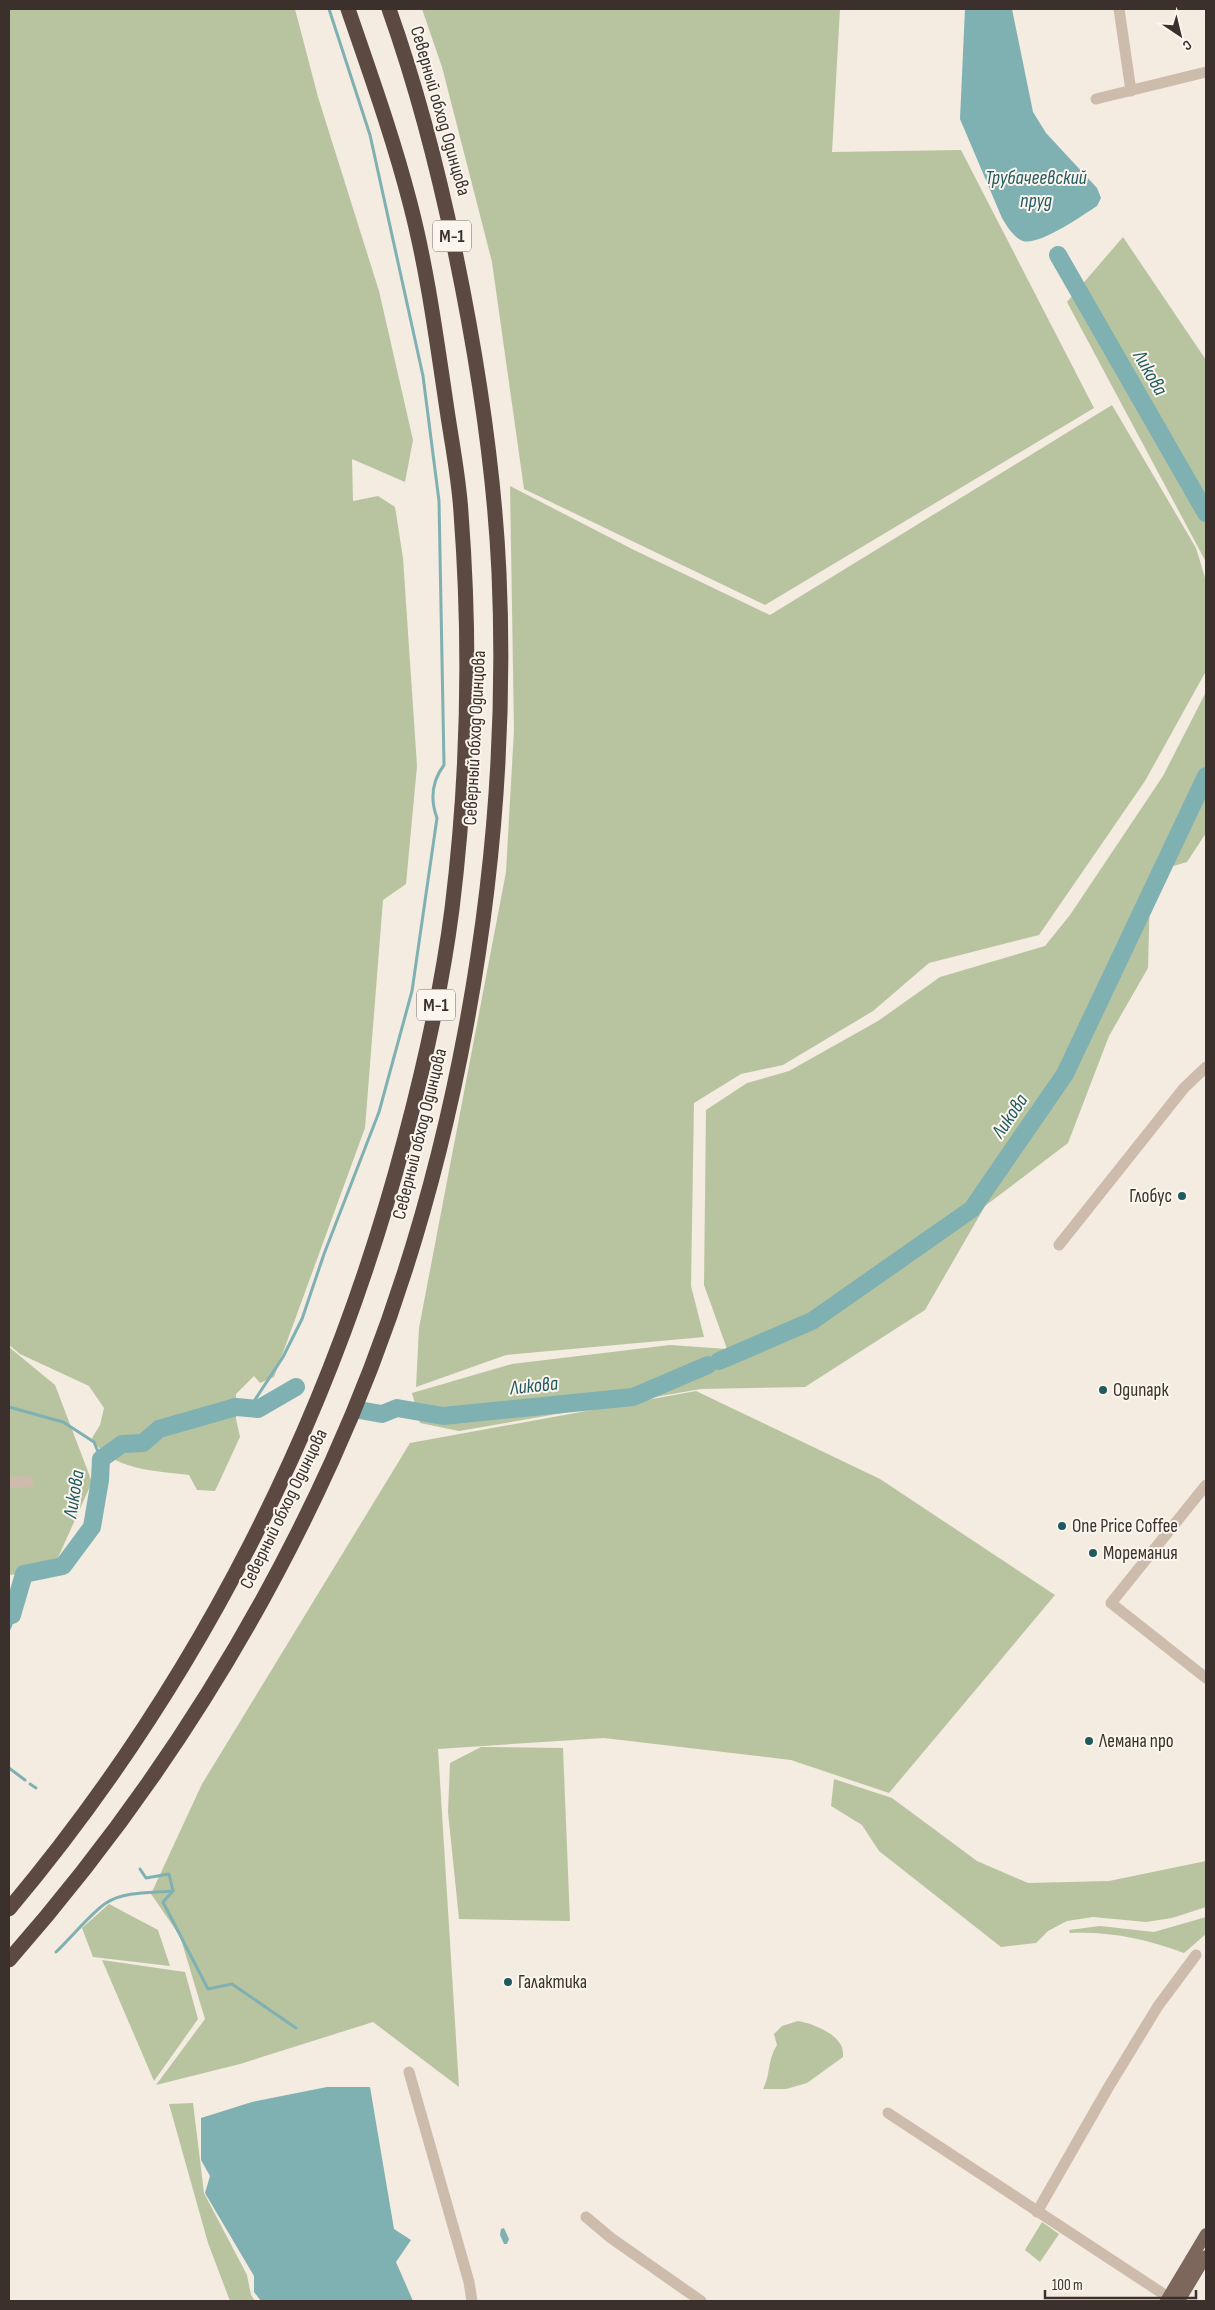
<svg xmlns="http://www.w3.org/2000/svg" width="1215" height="2310" viewBox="0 0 1215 2310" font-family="'Sofia Sans Condensed',sans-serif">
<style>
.green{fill:#b8c4a0}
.water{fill:#7fb0b2}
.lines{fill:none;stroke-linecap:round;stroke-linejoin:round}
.stream{stroke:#7fb0b2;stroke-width:3}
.river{stroke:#7fb0b2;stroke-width:18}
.minor{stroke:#cdbbac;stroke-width:11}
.major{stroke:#7d675c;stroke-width:12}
.highway{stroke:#5c4a42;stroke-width:15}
.poi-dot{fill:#1f5a5e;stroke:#fbf5ee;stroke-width:2}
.labels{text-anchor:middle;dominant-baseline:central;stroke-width:4;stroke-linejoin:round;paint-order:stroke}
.shield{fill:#fbf5ee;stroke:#756b66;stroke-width:1}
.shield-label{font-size:18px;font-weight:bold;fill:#3b302b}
.street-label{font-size:19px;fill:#3b302b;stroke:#fbf5ee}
.poi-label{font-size:19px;fill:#3b302b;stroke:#fbf5ee;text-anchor:start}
.water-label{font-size:20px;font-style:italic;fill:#1f5a5e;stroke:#fbf5ee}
</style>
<rect width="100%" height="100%" fill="#f4ebe1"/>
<!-- green -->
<g class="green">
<path d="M9 9H295L318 97 379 291 413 440 405 482 352 459 353 501 378 496 395 507 403 558 417 766 406 884 383 900 365 1128 274 1377 260 1383 254 1376 236 1394V1419L240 1437 215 1491 197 1490 189 1475C156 1471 109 1470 92 1438L100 1425 104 1408 89 1386 20 1354 9 1345Z"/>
<polygon points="422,9 840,9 832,152 961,150 1094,408 765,605 524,489 492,262 442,67"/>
<polygon points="1123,237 1206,360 1206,562 1067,302"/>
<polygon points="1112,405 1196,548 1206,581 1206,671 1145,781 1039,935 929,963 873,1011 783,1065 741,1074 694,1103 691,1286 704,1337 506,1355 416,1387 419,1328 506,872 514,730 510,486 634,550 770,615"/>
<polygon points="1206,692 1206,833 1187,862 1167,868 1150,890 1148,968 1109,1036 1068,1143 985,1206 925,1310 805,1387 701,1389 459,1431 420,1423 412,1393 512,1364 670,1345 727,1349 704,1285 706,1110 747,1083 789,1071 878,1021 940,977 1045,946 1070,915 1163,776"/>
<polygon points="9,1347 55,1385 92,1482 52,1571 9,1575"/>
<polygon points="696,1391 880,1479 1055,1595 889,1793 791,1760 604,1738 438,1749 459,2087 373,2022 240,2064 156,2085 205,2019 180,1936 151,1894 202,1784 410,1443"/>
<polygon points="481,1747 563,1748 570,1921 459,1919 448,1812 450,1763"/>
<polygon points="834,1779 892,1798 977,1861 1028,1883 1109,1881 1206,1861 1206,1907 1172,1918 1146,1922 1093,1917 1067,1921 1048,1931 1036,1943 1001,1947 879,1851 862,1825 831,1806"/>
<polygon points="109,1904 158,1930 170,1966 93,1957 82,1928"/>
<path d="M1206 1917V1934L1184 1953C1146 1939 1110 1931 1070 1933L1069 1930 1100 1926 1154 1932Z"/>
<polygon points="102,1960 185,1972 198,2019 154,2081"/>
<path d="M798 2021C811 2023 834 2032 841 2045 843 2048 843 2053 843 2057L807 2083 786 2089H763C771 2074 767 2061 777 2045L774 2034 782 2026Z"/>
<polygon points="193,2103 204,2193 247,2275 251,2295 255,2301 230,2301 208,2243 169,2104"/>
<polygon points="1042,2222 1059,2234 1040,2262 1025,2250"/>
</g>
<!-- water -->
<g class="water">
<path d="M965 9H1012L1033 112 1046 133 1097 188 1101 198 1097 206C1083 215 1039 246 1023 241 1013 237 1007 226 1002 218L960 119Z"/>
<polygon points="327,2087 370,2087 394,2229 411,2240 396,2262 413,2301 261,2301 254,2292 254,2276 205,2193 210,2176 201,2160 201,2118 252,2102"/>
<polygon points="504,2228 509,2239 507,2244 504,2244 500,2235 501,2229"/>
</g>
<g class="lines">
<!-- stream -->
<g class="stream">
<polyline points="9,1407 63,1422 94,1442 101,1459"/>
<path d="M249 1409 283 1357 302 1319 324 1254 379 1112 412 991 437 818C430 799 432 781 444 765L439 501 423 376 370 135 329 9"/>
<polyline points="9,1622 11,1625 9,1629"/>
<polyline points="9,1768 25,1780"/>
<polyline points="30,1784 36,1788"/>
<polyline points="140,1869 146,1878 169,1874 173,1891 163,1902 208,1989 232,1984 296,2028"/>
<path d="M56 1952C70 1939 91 1913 106 1903 125 1891 151 1893 173 1891"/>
</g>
<!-- river -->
<g class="river">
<polyline points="1058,255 1206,513"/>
<polyline points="719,1361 812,1321 972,1209 1065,1074 1206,776"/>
<polyline points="359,1410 382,1414 397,1408 443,1416 633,1397 708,1365"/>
<polyline points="9,1616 12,1615 24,1574 63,1566 92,1527 100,1480 101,1459 122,1444 143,1443 159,1429 236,1407 258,1409 296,1387"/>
</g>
<!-- minor -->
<g class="minor">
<polyline points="1119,9 1131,91"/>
<polyline points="1096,99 1206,72"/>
<polyline points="1059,1245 1184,1088 1206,1067"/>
<polyline points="9,1482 28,1482"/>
<polyline points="1206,1485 1111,1603 1206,1678"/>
<polyline points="409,2072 469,2282 472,2301"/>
<polyline points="888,2113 1168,2297"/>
<polyline points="1037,2212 1108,2088 1158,2006 1196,1955"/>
<polyline points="586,2217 611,2238 701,2301"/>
</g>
<!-- major -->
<g class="major">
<polyline points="1166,2301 1206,2234"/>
<polyline points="1179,2301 1206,2256"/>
</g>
<!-- highway -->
<g class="highway">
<path d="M9 1909C197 1685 331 1421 405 1138 425 1063 442 987 452 909 468 779 471 644 461 513 459 477 451 439 446 403 436 336 427 268 410 203 393 137 370 73 348 9"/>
<path d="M9 1960C140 1811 250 1642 332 1461 454 1192 512 867 499 573 494 464 477 357 455 251 438 169 417 88 389 9"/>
</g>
</g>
<!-- markers -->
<g class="poi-dot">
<circle cx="1182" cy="1196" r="5"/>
<circle cx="1103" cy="1390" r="5"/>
<circle cx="1062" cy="1526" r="5"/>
<circle cx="1093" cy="1553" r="5"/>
<circle cx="1089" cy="1741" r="5"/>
<circle cx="508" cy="1982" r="5"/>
</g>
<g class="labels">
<!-- shield labels -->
<g class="shield">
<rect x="433" y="220.5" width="38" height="31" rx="4"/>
<rect x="417" y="989.5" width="38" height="31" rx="4"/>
</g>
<g class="shield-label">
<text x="452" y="236">М-1</text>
<text x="436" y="1005">М-1</text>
</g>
<!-- street labels -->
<g class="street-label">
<text transform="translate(440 111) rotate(74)">Северный обход Одинцова</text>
<text transform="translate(475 738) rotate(-87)">Северный обход Одинцова</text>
<text transform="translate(420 1134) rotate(-76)">Северный обход Одинцова</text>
<text transform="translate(284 1509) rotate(-64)">Северный обход Одинцова</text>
</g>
<!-- poi labels -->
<g class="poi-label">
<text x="1172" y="1196" text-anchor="end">Глобус</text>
<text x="1113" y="1390">Одипарк</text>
<text x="1072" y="1526">One Price Coffee</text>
<text x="1103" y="1553">Моремания</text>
<text x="1099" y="1741">Лемана про</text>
<text x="518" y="1982">Галактика</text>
</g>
<!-- water labels -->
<g class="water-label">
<text x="1036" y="178">Трубачеевский<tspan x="1036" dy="23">пруд</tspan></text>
<text transform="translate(1150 373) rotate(60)">Ликова</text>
<text transform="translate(1010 1116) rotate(-56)">Ликова</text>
<text transform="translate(534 1386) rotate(-6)">Ликова</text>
<text transform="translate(74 1494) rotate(-81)">Ликова</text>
</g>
</g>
<!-- border -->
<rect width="1215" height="2310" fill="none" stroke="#3b302b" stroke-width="20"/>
<!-- north arrow -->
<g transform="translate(1180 35) rotate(145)" stroke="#fbf5ee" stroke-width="4" paint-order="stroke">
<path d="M0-4L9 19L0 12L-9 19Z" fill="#3b302b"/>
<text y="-8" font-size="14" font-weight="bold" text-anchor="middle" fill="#3b302b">С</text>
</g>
<!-- scale -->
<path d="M1045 2290v8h151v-8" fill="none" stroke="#3b302b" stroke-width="2.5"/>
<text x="1052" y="2290" font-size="15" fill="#3b302b" stroke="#fbf5ee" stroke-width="4" paint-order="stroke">100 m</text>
</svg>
